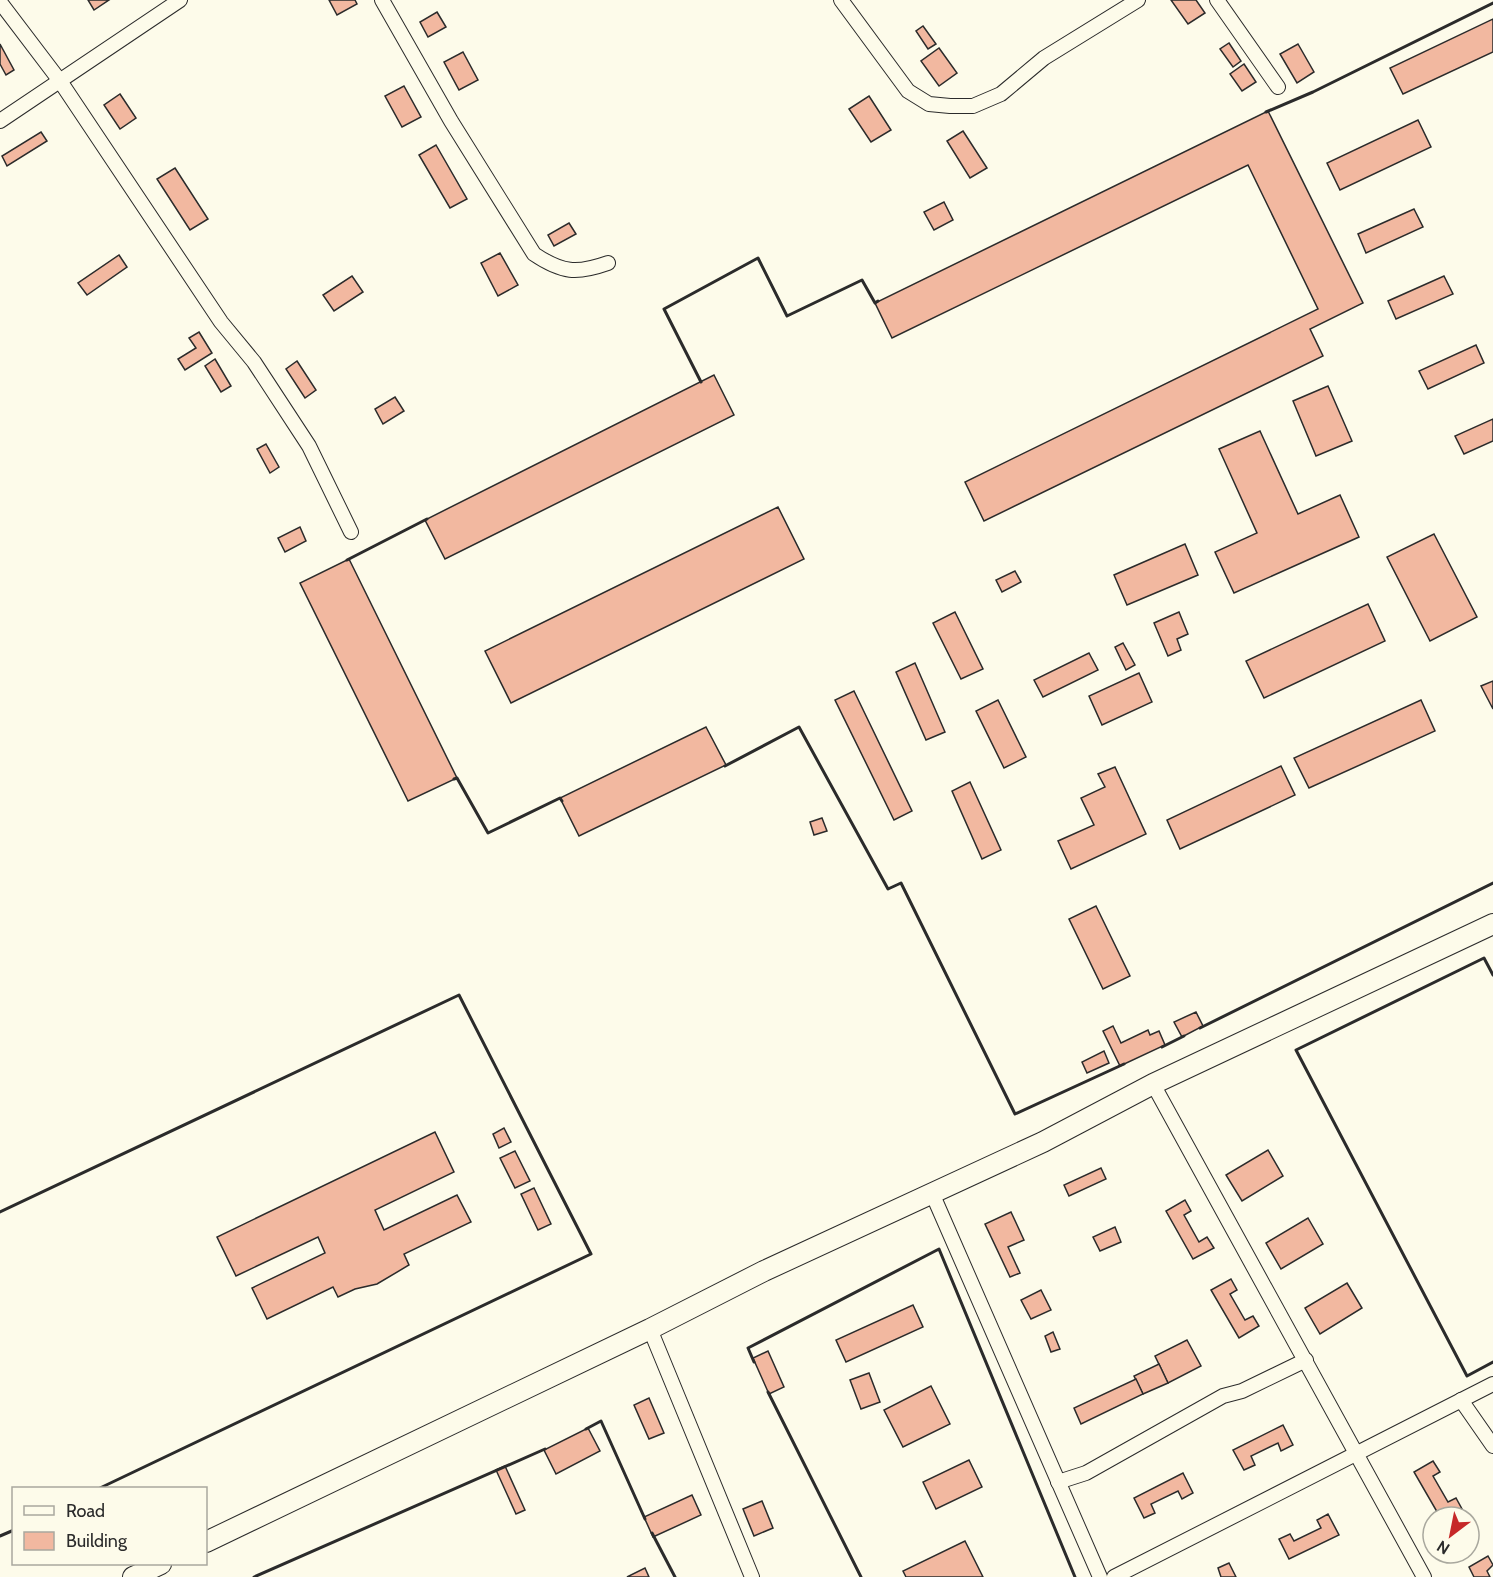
<svg xmlns="http://www.w3.org/2000/svg" width="1493" height="1577" viewBox="0 0 1493 1577" font-family="Cabin,sans-serif">
<style>
.building{fill:#f2b8a0;stroke:#2b2b2b;stroke-width:1.5}
.lines{fill:none;stroke-linecap:round;stroke-linejoin:round}
.minor-casing{stroke:#2b2b2b;stroke-width:16}
.secondary-casing{stroke:#2b2b2b;stroke-width:22}
.minor{stroke:#fdfbea;stroke-width:14}
.secondary{stroke:#fdfbea;stroke-width:20}
.wall{stroke:#2b2b2b;stroke-width:3}
</style>
<rect width="100%" height="100%" fill="#fdfbea"/>
<!-- building -->
<g class="building">
<polygon points="88,0 109,0 94,10"/>
<polygon points="329,0 355,0 357,4 337,15"/>
<polygon points="1171,0 1196,0 1205,13 1188,24"/>
<polygon points="437,12 446,27 428,37 420,22"/>
<polygon points="1493,19 1493,52 1403,94 1390,68"/>
<polygon points="923,26 936,44 928,49 916,31"/>
<polygon points="1229,43 1241,61 1233,67 1220,49"/>
<polygon points="0,44 14,70 6,75 0,64"/>
<polygon points="1298,44 1314,72 1297,83 1280,54"/>
<polygon points="939,48 957,73 939,86 921,61"/>
<polygon points="463,52 478,80 459,90 444,62"/>
<polygon points="1244,64 1256,82 1242,91 1230,74"/>
<polygon points="404,86 421,117 402,127 385,96"/>
<polygon points="120,94 136,118 120,129 104,105"/>
<polygon points="869,96 891,130 871,142 849,109"/>
<polygon points="1268,111 1363,303 1310,329 1323,356 984,521 965,482 1318,309 1248,165 892,338 875,303"/>
<polygon points="1418,120 1431,147 1340,190 1327,163"/>
<polygon points="963,131 987,168 970,178 947,141"/>
<polygon points="41,132 47,141 7,166 2,156"/>
<polygon points="436,145 467,199 450,208 419,155"/>
<polygon points="175,168 208,219 190,230 157,179"/>
<polygon points="944,202 953,220 934,230 924,212"/>
<polygon points="1414,209 1423,227 1366,253 1358,234"/>
<polygon points="569,223 576,234 554,246 548,235"/>
<polygon points="500,253 518,285 498,296 481,263"/>
<polygon points="119,255 127,267 87,295 78,283"/>
<polygon points="352,276 363,292 334,311 323,295"/>
<polygon points="1444,276 1453,294 1396,319 1388,301"/>
<polygon points="199,332 212,353 185,370 178,359 196,348 189,338"/>
<polygon points="1476,345 1484,363 1428,389 1419,371"/>
<polygon points="215,359 231,386 221,392 205,366"/>
<polygon points="297,361 316,390 305,398 286,369"/>
<polygon points="714,375 734,415 445,559 425,520"/>
<polygon points="1328,386 1352,441 1316,456 1293,401"/>
<polygon points="395,397 404,411 383,424 375,409"/>
<polygon points="1493,419 1493,441 1464,454 1455,436"/>
<polygon points="1260,431 1298,514 1340,495 1359,537 1234,593 1215,552 1257,533 1219,449"/>
<polygon points="266,444 279,467 270,473 257,449"/>
<polygon points="778,507 804,559 511,703 485,651"/>
<polygon points="300,527 306,541 285,552 278,538"/>
<polygon points="1434,534 1477,617 1430,641 1387,557"/>
<polygon points="1185,544 1198,575 1127,605 1114,575"/>
<polygon points="349,559 457,778 408,801 300,583"/>
<polygon points="1015,571 1021,582 1002,592 996,580"/>
<polygon points="1368,604 1385,641 1264,698 1246,661"/>
<polygon points="955,612 983,669 961,679 933,623"/>
<polygon points="1179,612 1188,634 1177,639 1181,650 1168,656 1154,623"/>
<polygon points="1123,643 1135,665 1126,670 1115,647"/>
<polygon points="1089,653 1098,670 1043,697 1034,680"/>
<polygon points="915,663 945,732 926,740 896,672"/>
<polygon points="1139,673 1152,702 1102,725 1089,696"/>
<polygon points="1493,681 1493,709 1481,686"/>
<polygon points="854,691 912,811 894,820 835,700"/>
<polygon points="998,700 1026,757 1004,768 976,711"/>
<polygon points="1421,700 1435,731 1309,788 1294,758"/>
<polygon points="706,727 726,765 579,836 560,798"/>
<polygon points="1281,766 1295,795 1180,849 1167,820"/>
<polygon points="1115,767 1146,834 1071,869 1058,841 1094,825 1081,798 1105,787 1098,774"/>
<polygon points="970,782 1001,850 982,859 952,791"/>
<polygon points="822,818 827,831 814,835 810,822"/>
<polygon points="1096,906 1130,976 1103,989 1069,919"/>
<polygon points="1196,1012 1203,1026 1182,1037 1174,1022"/>
<polygon points="1113,1026 1121,1043 1148,1030 1150,1035 1159,1031 1165,1045 1120,1066 1103,1031"/>
<polygon points="1104,1051 1109,1063 1087,1073 1082,1062"/>
<polygon points="504,1128 511,1142 499,1148 493,1134"/>
<polygon points="435,1132 454,1172 375,1210 384,1230 457,1195 471,1222 404,1254 409,1265 377,1284 355,1289 338,1297 333,1287 267,1319 252,1288 325,1253 318,1237 236,1276 217,1237"/>
<polygon points="1268,1150 1283,1176 1242,1201 1226,1175"/>
<polygon points="515,1151 530,1181 515,1188 500,1158"/>
<polygon points="1101,1168 1106,1179 1069,1196 1064,1185"/>
<polygon points="534,1188 551,1224 538,1230 521,1194"/>
<polygon points="1185,1200 1191,1211 1184,1215 1199,1242 1207,1237 1214,1248 1193,1259 1166,1211"/>
<polygon points="1011,1212 1024,1240 1008,1247 1020,1273 1010,1277 985,1224"/>
<polygon points="1308,1218 1323,1244 1281,1269 1266,1243"/>
<polygon points="1115,1227 1121,1242 1100,1251 1093,1237"/>
<polygon points="1231,1279 1237,1290 1230,1294 1245,1320 1253,1316 1259,1326 1239,1338 1211,1290"/>
<polygon points="1347,1283 1362,1308 1320,1334 1305,1308"/>
<polygon points="1041,1290 1051,1310 1031,1319 1021,1300"/>
<polygon points="913,1305 923,1327 846,1362 836,1340"/>
<polygon points="1053,1332 1060,1349 1051,1352 1045,1336"/>
<polygon points="1187,1340 1201,1366 1168,1383 1155,1356"/>
<polygon points="768,1351 784,1387 769,1394 753,1358"/>
<polygon points="1159,1364 1168,1383 1143,1394 1134,1376"/>
<polygon points="869,1373 880,1402 861,1409 850,1380"/>
<polygon points="1136,1379 1143,1394 1081,1424 1074,1408"/>
<polygon points="931,1386 950,1424 903,1447 884,1410"/>
<polygon points="649,1398 664,1433 649,1439 634,1405"/>
<polygon points="1283,1425 1293,1445 1281,1451 1278,1443 1251,1456 1255,1465 1244,1470 1233,1450"/>
<polygon points="588,1428 600,1451 556,1474 544,1450"/>
<polygon points="969,1460 982,1487 936,1509 923,1482"/>
<polygon points="1433,1461 1440,1472 1433,1476 1448,1502 1456,1498 1462,1509 1447,1517 1440,1517 1414,1472"/>
<polygon points="505,1466 525,1510 516,1514 496,1470"/>
<polygon points="1183,1473 1193,1493 1182,1499 1178,1491 1151,1504 1155,1513 1144,1518 1134,1498"/>
<polygon points="692,1495 701,1515 653,1537 644,1517"/>
<polygon points="762,1501 773,1528 754,1536 743,1509"/>
<polygon points="1328,1514 1339,1535 1289,1559 1279,1539 1290,1534 1294,1541 1321,1528 1317,1520"/>
<polygon points="965,1541 983,1577 906,1577 903,1571"/>
<polygon points="1488,1556 1493,1565 1487,1571 1490,1577 1474,1577 1469,1567"/>
<polygon points="1229,1563 1236,1577 1221,1577 1218,1568"/>
<polygon points="645,1568 649,1577 627,1577"/>
</g>
<g class="lines">
<!-- minor casing -->
<g class="minor-casing">
<g id="minor">
<path d="M382 0 451 121 534 254C562 273 577 274 608 263"/>
<polyline points="841,0 908,91 929,104 950,106 973,106 1001,94 1044,58 1138,0"/>
<polyline points="1217,0 1278,87"/>
<polyline points="0,2 60,81 221,322 254,362 309,446 351,532"/>
<polyline points="0,121 180,0"/>
<polyline points="1153,1084 1424,1577"/>
<polyline points="932,1193 1100,1577"/>
<polyline points="650,1329 752,1577"/>
<polyline points="1461,1400 1493,1446"/>
<polyline points="1058,1482 1086,1473 1223,1396 1242,1391 1306,1360"/>
<polyline points="1114,1577 1493,1384"/>
</g>
</g>
<!-- secondary casing -->
<g class="secondary-casing">
<g id="secondary">
<polyline points="206,1542 650,1329 764,1271 1043,1142 1153,1084 1493,924"/>
<polyline points="133,1577 161,1564"/>
</g>
</g>
<!-- minor -->
<use href="#minor" class="minor"/>
<!-- secondary -->
<use href="#secondary" class="secondary"/>
<!-- wall -->
<g class="wall">
<polyline points="1266,112 1313,92 1493,3"/>
<polyline points="701,382 664,309 758,258 787,316 862,280 875,303 878,301"/>
<polyline points="347,560 427,519"/>
<polyline points="725,766 799,727 888,889 901,883 1015,1114 1124,1064"/>
<polyline points="454,779 457,778 488,833 560,798 562,801"/>
<polyline points="1493,975 1484,958 1296,1050 1467,1376 1493,1362"/>
<polyline points="1200,1028 1493,883"/>
<polyline points="1162,1047 1184,1036"/>
<polyline points="0,1212 459,995 591,1254 100,1488"/>
<polyline points="754,1362 748,1348 939,1249 1075,1577"/>
<polyline points="768,1392 861,1577"/>
<polyline points="586,1429 601,1421 645,1519"/>
<polyline points="652,1533 675,1577"/>
<polyline points="0,1536 14,1530"/>
<polyline points="254,1577 545,1449"/>
</g>
</g>
<!-- legend -->
<rect x="12" y="1487" width="195" height="78" fill="#fdfbea" stroke="#a9a89e" stroke-width="1.5"/>
<rect x="24" y="1506" width="30" height="9" fill="#fdfbea" stroke="#a9a89e" stroke-width="1.5"/>
<text x="66" y="1517" font-size="18" fill="#2b2b2b">Road</text>
<rect x="24" y="1532" width="30" height="18" fill="#f2b8a0" stroke="#a9a89e" stroke-width="1.5"/>
<text x="66" y="1547" font-size="18" fill="#2b2b2b">Building</text>
<!-- north arrow -->
<g transform="translate(1451 1535) rotate(212)"><circle r="28" fill="#fdfbea" stroke="#a9a89e" stroke-width="1.5"/>
<path d="M0-4.5L10 22L0 15L-10 22Z" fill="#c62828"/>
<text y="-9" font-size="16" font-weight="bold" text-anchor="middle" fill="#2b2b2b">N</text>
</g>
</svg>
